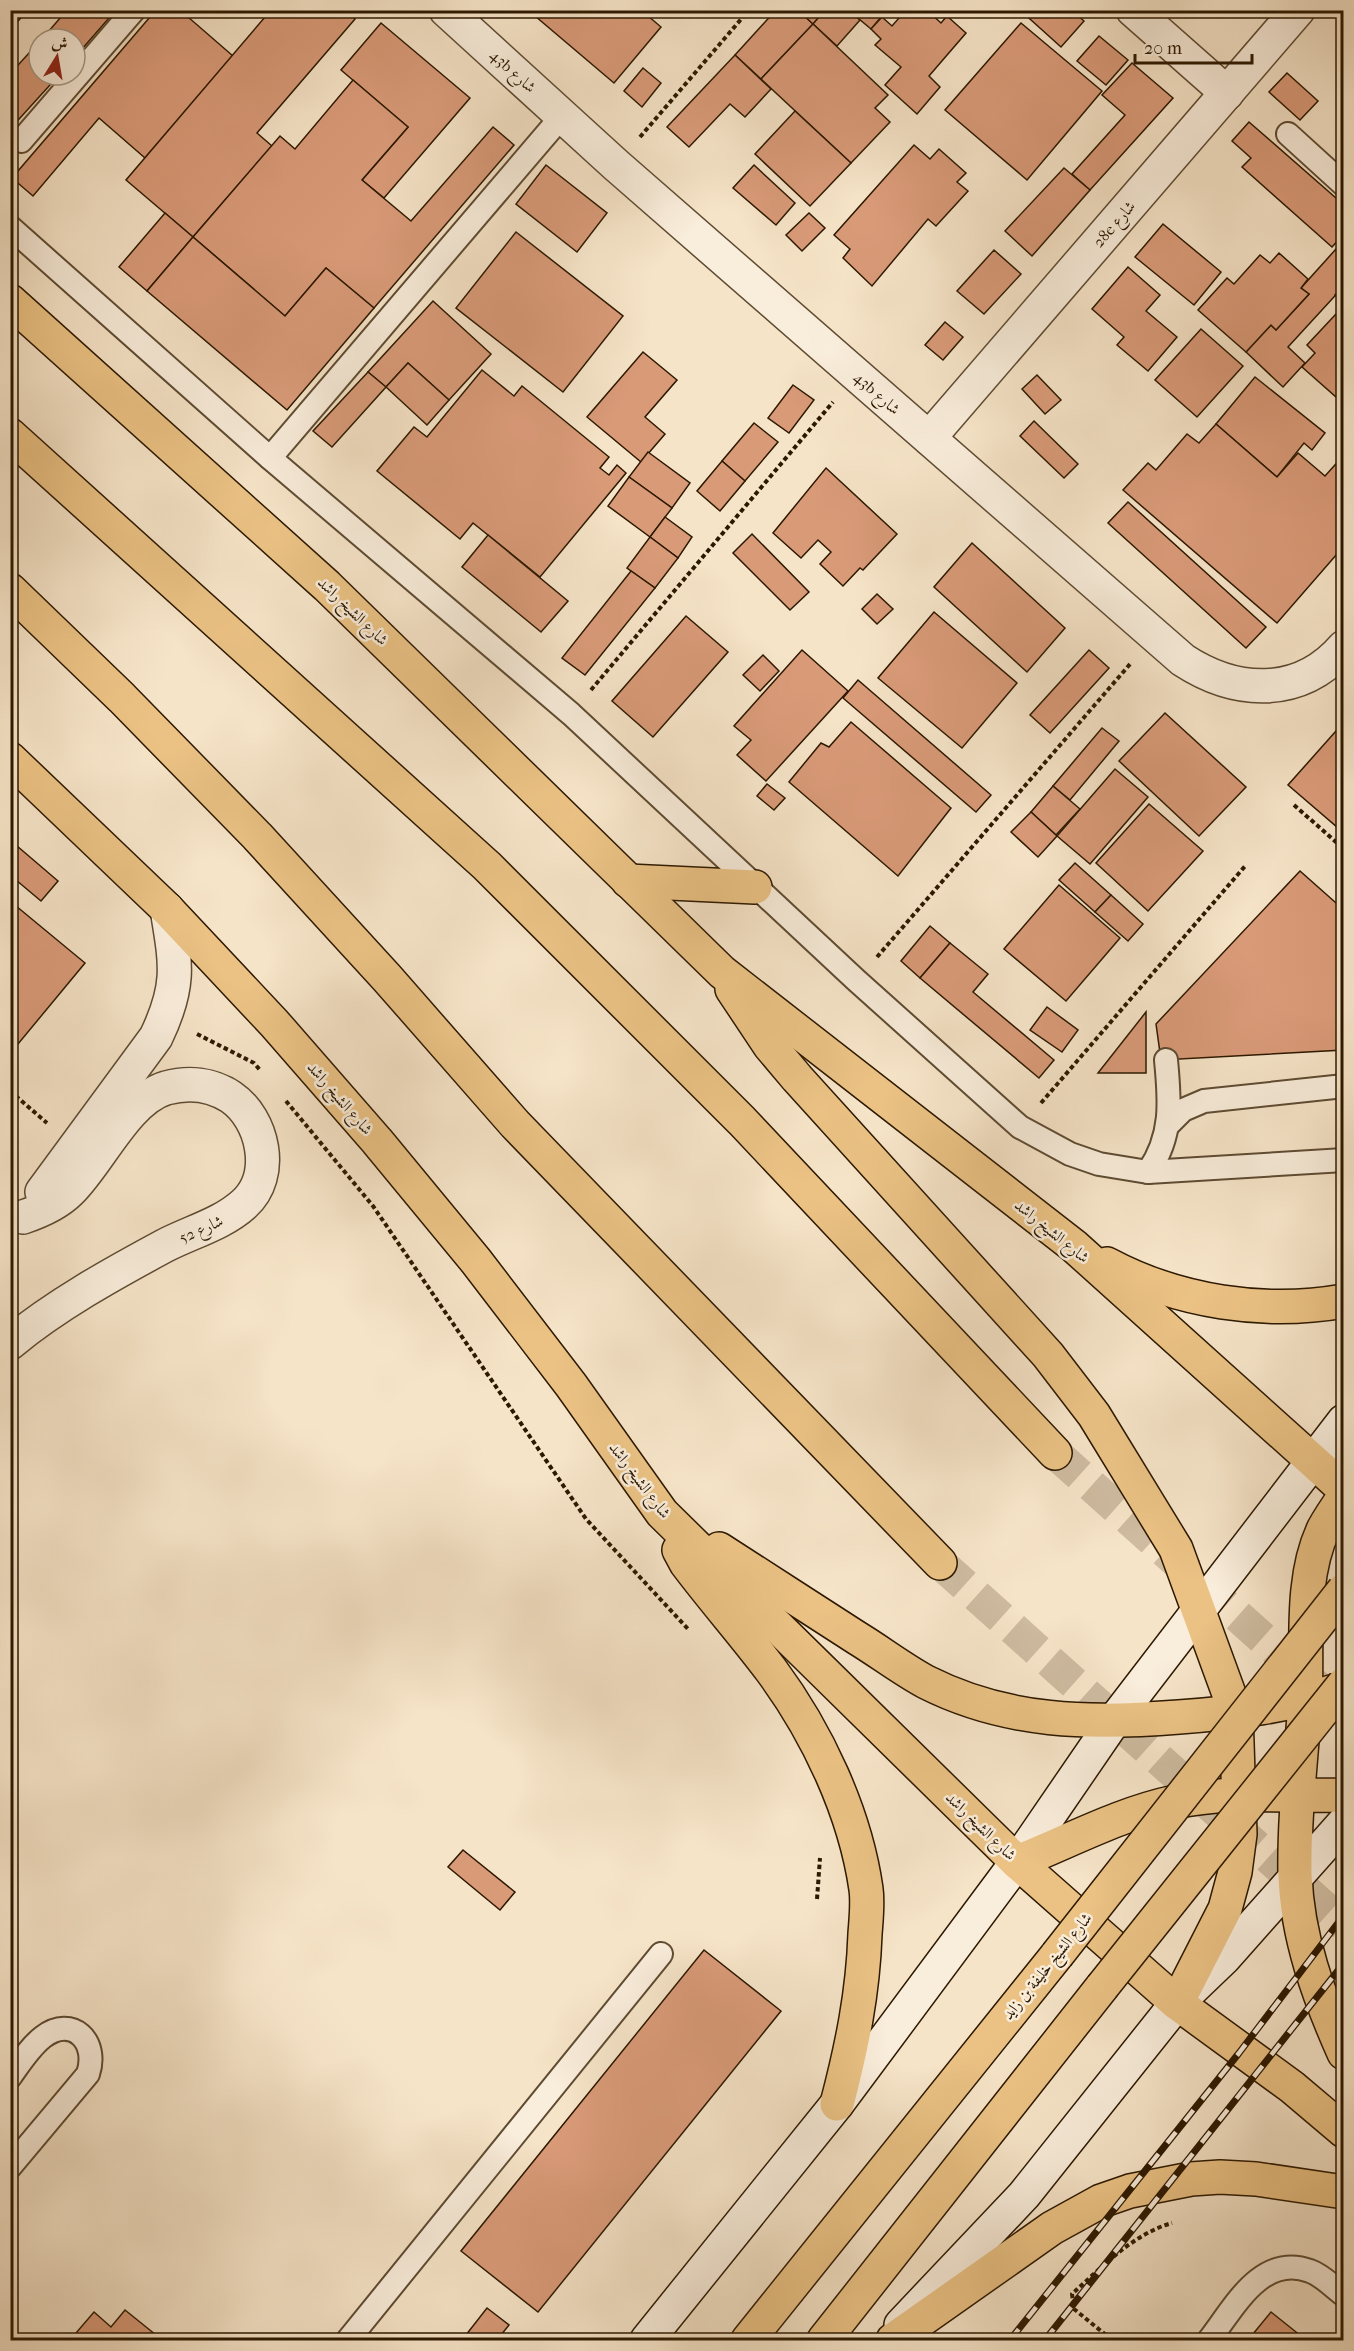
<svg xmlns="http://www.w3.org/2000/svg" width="1354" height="2351" viewBox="0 0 1354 2351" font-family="'IM FELL French Canon',Amiri,serif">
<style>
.building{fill:#d99a78;stroke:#2c1800;stroke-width:1.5}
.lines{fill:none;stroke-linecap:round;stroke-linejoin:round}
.trunk-tunnel{stroke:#cebba0;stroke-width:33;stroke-dasharray:33 16;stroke-linecap:butt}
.service-casing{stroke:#5e4b32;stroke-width:26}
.minor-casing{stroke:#5e4b32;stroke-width:36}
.tertiary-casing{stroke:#5e4b32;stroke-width:36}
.secondary-casing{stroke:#2c1800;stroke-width:36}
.primary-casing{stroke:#2c1800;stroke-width:36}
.trunk-casing{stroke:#2c1800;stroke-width:36}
.path{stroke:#2c1800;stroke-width:4;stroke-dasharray:4.5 3;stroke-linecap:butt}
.service{stroke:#f9eddb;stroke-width:22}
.minor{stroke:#f9eddb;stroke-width:33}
.tertiary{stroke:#f9eddb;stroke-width:33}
.secondary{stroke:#f9eddb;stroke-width:33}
.primary{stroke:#ebc284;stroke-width:33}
.trunk{stroke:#ebc284;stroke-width:33}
.rail-casing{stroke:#2c1800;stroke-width:7}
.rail{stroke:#f9eddb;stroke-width:4.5;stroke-dasharray:14;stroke-linecap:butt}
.primary-bridge-casing{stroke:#2c1800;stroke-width:36;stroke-linecap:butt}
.primary-bridge{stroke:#ebc284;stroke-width:33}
.labels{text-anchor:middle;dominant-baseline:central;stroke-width:5;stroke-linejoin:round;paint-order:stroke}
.street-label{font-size:16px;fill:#2c1800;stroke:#f9eddb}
</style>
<rect width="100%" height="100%" fill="#f6e4c8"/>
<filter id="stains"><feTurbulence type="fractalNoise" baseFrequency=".00333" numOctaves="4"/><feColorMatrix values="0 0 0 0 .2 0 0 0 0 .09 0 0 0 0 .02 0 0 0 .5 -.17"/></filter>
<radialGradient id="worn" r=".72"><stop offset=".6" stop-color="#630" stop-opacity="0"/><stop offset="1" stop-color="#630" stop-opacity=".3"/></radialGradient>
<!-- building -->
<g class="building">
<polygon points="10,10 28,10 10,30"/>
<polygon points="67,10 116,10 75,57 75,39 42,39"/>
<polygon points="156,10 193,10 188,17 233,56 145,158 99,118 33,196 12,178"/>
<polygon points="271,10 345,10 355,19 257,133 272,146 193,237 126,180"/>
<polygon points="528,10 641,10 661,27 614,83"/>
<polygon points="776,10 798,10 813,24 761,79 735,55"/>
<polygon points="798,10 825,10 813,24"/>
<polygon points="825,10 849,10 860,20 837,46 813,24"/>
<polygon points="854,10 887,10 871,29 852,13"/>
<polygon points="906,10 927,10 941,23 947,16 966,33 929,76 940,87 917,114 885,85 901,67 875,45 881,39 871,29 882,17 892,26"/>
<polygon points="1020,10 1072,10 1084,21 1061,47"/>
<polygon points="381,23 470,98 384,198 362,180 408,127 341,70"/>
<polygon points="1021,23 1102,91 1027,180 945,110"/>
<polygon points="813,24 888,95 875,108 890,122 851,163 761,79"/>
<polygon points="1099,36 1128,60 1106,85 1077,61"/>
<polygon points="39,42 39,75 59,75 10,129 10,74"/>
<polygon points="735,55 771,89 745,117 730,104 689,147 667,127"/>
<polygon points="1132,63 1173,98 1090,190 1072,174 1125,115 1102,95"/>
<polygon points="643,68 661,83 642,107 624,91"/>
<polygon points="1287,73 1318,101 1300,120 1269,92"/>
<polygon points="353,80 408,127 362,180 411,221 493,127 514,145 374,308 326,268 285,316 193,237 280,136 295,149"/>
<polygon points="795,111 851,163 810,206 755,154"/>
<polygon points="1249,122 1344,205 1344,234 1332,247 1242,167 1251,158 1232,141"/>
<polygon points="914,145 930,159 939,149 966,173 957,182 968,191 936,226 928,219 872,286 843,258 850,249 834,235"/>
<polygon points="546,165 607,213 577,252 516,204"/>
<polygon points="754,165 795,203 776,225 733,188"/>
<polygon points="1064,168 1090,190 1032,256 1005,231"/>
<polygon points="165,213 193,237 147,291 119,267"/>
<polygon points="809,213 825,228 802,251 786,235"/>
<polygon points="1163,224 1221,272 1194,305 1135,257"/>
<polygon points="516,232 623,316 563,392 456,308"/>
<polygon points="193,237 285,316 326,268 374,308 287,410 147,291"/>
<polygon points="1336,249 1344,256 1344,286 1288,347 1305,363 1283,387 1246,352 1271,325 1276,330 1309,294 1301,288"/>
<polygon points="994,250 1021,274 984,314 957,291"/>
<polygon points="1279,253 1308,279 1301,288 1309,294 1276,330 1271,325 1246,352 1198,310 1227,278 1234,284 1260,255 1270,263"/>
<polygon points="1128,267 1160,295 1146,311 1177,337 1148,371 1117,345 1124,337 1092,309"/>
<polygon points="1344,286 1344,303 1335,295"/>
<polygon points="433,301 491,354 449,400 408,363 386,387 368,372"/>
<polygon points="1336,314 1344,320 1344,404 1302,367 1315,353 1307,345"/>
<polygon points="945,322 963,337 943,360 925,345"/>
<polygon points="1201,329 1243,366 1197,417 1155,380"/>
<polygon points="643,352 677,380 645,417 665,434 641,462 587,417"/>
<polygon points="408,363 449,400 427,425 386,387"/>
<polygon points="482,370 514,396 522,386 609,457 600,468 609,475 617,465 626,473 540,577 473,523 460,539 377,471 414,427 427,437"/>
<polygon points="368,372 386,387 332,447 313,431"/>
<polygon points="1037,375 1061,400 1045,414 1022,389"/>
<polygon points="1255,377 1325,433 1312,450 1304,443 1277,477 1216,424"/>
<polygon points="793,385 814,400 789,433 768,418"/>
<polygon points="1034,421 1078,464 1064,478 1020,436"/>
<polygon points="754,423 778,442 745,481 722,461"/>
<polygon points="1216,424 1277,477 1298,453 1325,476 1344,455 1344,546 1277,623 1123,490 1148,463 1156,470 1187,434 1199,443"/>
<polygon points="648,452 690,483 672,508 629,477"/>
<polygon points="722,461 745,481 720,511 697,491"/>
<polygon points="826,468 897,534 863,570 860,568 843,586 820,564 831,552 818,540 801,558 773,533"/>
<polygon points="629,477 672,508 650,537 608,506"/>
<polygon points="1128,502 1266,627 1246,648 1108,523"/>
<polygon points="665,517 692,537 678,558 650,537"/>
<polygon points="752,534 809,592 790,610 733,553"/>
<polygon points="488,535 568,601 541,632 462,567"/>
<polygon points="650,537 678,558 655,588 627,568"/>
<polygon points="972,543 1065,628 1027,672 934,587"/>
<polygon points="631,571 655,588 585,675 562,658"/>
<polygon points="877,594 893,609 877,624 862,609"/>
<polygon points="934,612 1017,683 962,748 878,678"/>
<polygon points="686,616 728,652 653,737 612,701"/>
<polygon points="802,650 848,691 766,781 737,755 751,740 734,726"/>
<polygon points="1089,650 1109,668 1050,733 1030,715"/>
<polygon points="763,655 779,671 760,691 743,675"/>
<polygon points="858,680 991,795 976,812 843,698"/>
<polygon points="1165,713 1246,787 1199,836 1119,761"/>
<polygon points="851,722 951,808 898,876 789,782 821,743 829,747"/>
<polygon points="1344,722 1344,833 1288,785"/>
<polygon points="1102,728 1119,741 1070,800 1053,786"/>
<polygon points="1115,769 1148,797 1090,864 1057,836"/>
<polygon points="767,784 785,798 774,810 757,796"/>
<polygon points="1053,786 1080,809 1056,835 1031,812"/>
<polygon points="1149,804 1203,851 1148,911 1096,863"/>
<polygon points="1031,812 1057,836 1038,857 1011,832"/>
<polygon points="10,840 58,881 41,901 10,875"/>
<polygon points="1075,863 1111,895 1095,912 1059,880"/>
<polygon points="1300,871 1344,910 1344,1050 1161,1060 1156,1024"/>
<polygon points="1059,885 1120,938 1066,1001 1004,949"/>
<polygon points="1111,895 1143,924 1128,941 1095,912"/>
<polygon points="10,901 85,963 18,1044 10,1038"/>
<polygon points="930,926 950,943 920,978 901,961"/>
<polygon points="950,943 988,974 973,992 1054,1060 1039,1078 920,978"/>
<polygon points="1047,1007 1078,1030 1062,1052 1030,1030"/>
<polygon points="1146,1012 1146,1073 1098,1073"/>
<polygon points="463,1850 515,1892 500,1910 448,1867"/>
<polygon points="704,1950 781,2011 538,2312 461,2251"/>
<polygon points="487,2308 509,2325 497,2340 462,2340"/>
<polygon points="125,2310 156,2335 151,2340 70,2340 94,2312 111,2327"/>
<polygon points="1271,2312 1306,2340 1248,2340"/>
</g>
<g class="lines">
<!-- trunk-tunnel -->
<g class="trunk-tunnel">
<polyline points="1055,1453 1344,1711"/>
<polyline points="940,1563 1344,1925"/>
</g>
<!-- service casing -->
<g class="service-casing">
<g id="service">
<polyline points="1288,134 1344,185"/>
<polyline points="21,141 134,10"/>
<polyline points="10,227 270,458 571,714 856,980 1020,1127 1070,1154 1099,1164 1148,1172 1344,1160"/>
<polyline points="270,458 562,116"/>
<polyline points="1168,1125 1183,1110 1204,1101 1344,1086"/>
<path d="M1148 1172C1173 1136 1170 1101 1166 1060"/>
<path d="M10 2077C20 2063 30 2047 43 2037 72 2015 99 2041 88 2074L10 2167"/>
<polyline points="348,2340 661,1954"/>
<path d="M1209 2340C1234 2308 1261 2253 1310 2271 1322 2275 1333 2287 1344 2295"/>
</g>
</g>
<!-- minor casing -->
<g class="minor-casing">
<g id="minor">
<path d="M446 10 616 165 1183 660C1235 694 1299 699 1344 647"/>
<polyline points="1133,10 1227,93"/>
<polyline points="929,438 1298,10"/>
</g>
</g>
<!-- tertiary casing -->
<g class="tertiary-casing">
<g id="tertiary">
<path d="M42 1192 156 1037C181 985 176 964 167 909"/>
<path d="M10 1343C56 1305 112 1274 164 1246 191 1232 222 1224 244 1204 276 1175 263 1119 231 1097 211 1084 188 1082 166 1088 126 1100 99 1163 70 1191 57 1204 41 1211 23 1217"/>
</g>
</g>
<!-- secondary casing -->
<g class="secondary-casing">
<g id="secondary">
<polyline points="901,2325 1024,2195 1177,2003 1224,1958 1344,1823"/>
<polyline points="647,2340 837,2104 1017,1862 1113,1722 1344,1421"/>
</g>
</g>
<!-- primary casing -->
<g class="primary-casing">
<g id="primary">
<polyline points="10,301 327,586 722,972 1074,1246 1344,1489"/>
<polyline points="10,759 167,909 274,1023 377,1141 476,1261 571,1385 662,1513 1017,1862 1177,2003 1292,2087 1344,2131"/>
<polyline points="628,881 755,887"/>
<polyline points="732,989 770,1046 797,1078 1048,1355 1094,1415 1176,1549 1236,1713 1240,1834 1235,1872 1225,1909 1177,2003"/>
<path d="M1107 1264C1178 1302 1264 1315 1344 1301"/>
<path d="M1344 1497C1337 1507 1330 1517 1324 1528 1299 1579 1308 1648 1305 1703 1301 1760 1294 1817 1295 1875 1297 1937 1319 1997 1344 2053"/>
<path d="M719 1549C765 1579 811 1608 857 1638 880 1652 902 1669 926 1682 1007 1723 1090 1724 1179 1717 1235 1713 1289 1706 1344 1688"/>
<path d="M679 1550 686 1563C713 1599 744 1634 771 1670 817 1732 855 1812 866 1889 868 1903 866 1920 865 1934 863 1993 852 2047 837 2104"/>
<path d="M1017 1862C1070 1841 1119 1814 1175 1802 1229 1790 1288 1797 1344 1795"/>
<polyline points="748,2340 1057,1955"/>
<polyline points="824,2340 1102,1987"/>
<polyline points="893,2340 1052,2228 1101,2201 1130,2191 1191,2179 1220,2177 1256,2179 1344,2192"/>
</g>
</g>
<!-- trunk casing -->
<g class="trunk-casing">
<g id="trunk">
<polyline points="10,435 487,866 742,1121 1055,1453"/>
<polyline points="10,590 122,698 257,836 387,978 515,1124 940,1563"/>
</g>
</g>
<!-- path -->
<g class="path">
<polyline points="640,137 749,10"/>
<polyline points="591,690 833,402"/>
<polyline points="1294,805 1344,849"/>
<polyline points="877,957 1131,663"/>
<polyline points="197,1034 254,1063 260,1070"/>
<polyline points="10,1091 47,1123"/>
<polyline points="286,1101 373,1206 586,1519 688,1629"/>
<polyline points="1041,1103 1246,865"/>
<polyline points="817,1899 820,1858"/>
<path d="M1112 2340 1074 2309 1072 2294C1102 2267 1133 2234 1172 2223"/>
</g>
<!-- service -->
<use href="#service" class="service"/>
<!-- minor -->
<use href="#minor" class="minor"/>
<!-- tertiary -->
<use href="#tertiary" class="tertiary"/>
<!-- secondary -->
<use href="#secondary" class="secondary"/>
<!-- primary -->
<use href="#primary" class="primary"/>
<!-- trunk -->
<use href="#trunk" class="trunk"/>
<!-- rail casing -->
<g class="rail-casing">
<g id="rail">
<polyline points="1010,2340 1239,2053 1344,1915"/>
<polyline points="1045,2340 1344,1963"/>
</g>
</g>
<!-- rail -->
<use href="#rail" class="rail"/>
<!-- primary-bridge casing -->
<g class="primary-bridge-casing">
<g id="primary-bridge">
<polyline points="1057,1955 1344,1590"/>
<polyline points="1102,1987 1344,1684"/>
</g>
</g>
<!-- primary-bridge -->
<use href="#primary-bridge" class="primary-bridge"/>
</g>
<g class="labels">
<!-- street labels -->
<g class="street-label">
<text transform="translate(513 71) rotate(42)">43b شارع</text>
<text transform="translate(1114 224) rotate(-49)">28e شارع</text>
<text transform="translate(877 393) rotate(41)">43b شارع</text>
<text transform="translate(353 611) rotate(44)">شارع الشيخ راشد</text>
<text transform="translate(340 1098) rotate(49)">شارع الشيخ راشد</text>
<text transform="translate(201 1229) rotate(-24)">شارع 52</text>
<text transform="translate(1052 1231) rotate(39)">شارع الشيخ راشد</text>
<text transform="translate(640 1480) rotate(53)">شارع الشيخ راشد</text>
<text transform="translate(981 1826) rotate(44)">شارع الشيخ راشد</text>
<text transform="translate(1047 1966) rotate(-51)">شارع الشيخ خليفة بن زايد</text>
</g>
</g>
<!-- margin -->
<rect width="1354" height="2351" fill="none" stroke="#f6e4c8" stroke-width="36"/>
<rect x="12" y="12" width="1330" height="2327" fill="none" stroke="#2c1800" stroke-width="3"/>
<rect x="18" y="18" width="1318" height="2315" fill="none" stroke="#2c1800" stroke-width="1.5"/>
<!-- north arrow -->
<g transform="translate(57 57) rotate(11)"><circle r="28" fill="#f9eddb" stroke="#a79883" stroke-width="1.5"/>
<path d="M0-4.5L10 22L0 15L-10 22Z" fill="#8f2418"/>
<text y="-9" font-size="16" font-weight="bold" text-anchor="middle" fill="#2c1800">ش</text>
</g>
<!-- scale -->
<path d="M1135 54v9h117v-9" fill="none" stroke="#2c1800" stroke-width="3"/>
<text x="1144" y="54" font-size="18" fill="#2c1800" stroke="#f9eddb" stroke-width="4.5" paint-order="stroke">20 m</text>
<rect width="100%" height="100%" filter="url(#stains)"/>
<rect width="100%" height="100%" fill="url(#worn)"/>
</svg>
